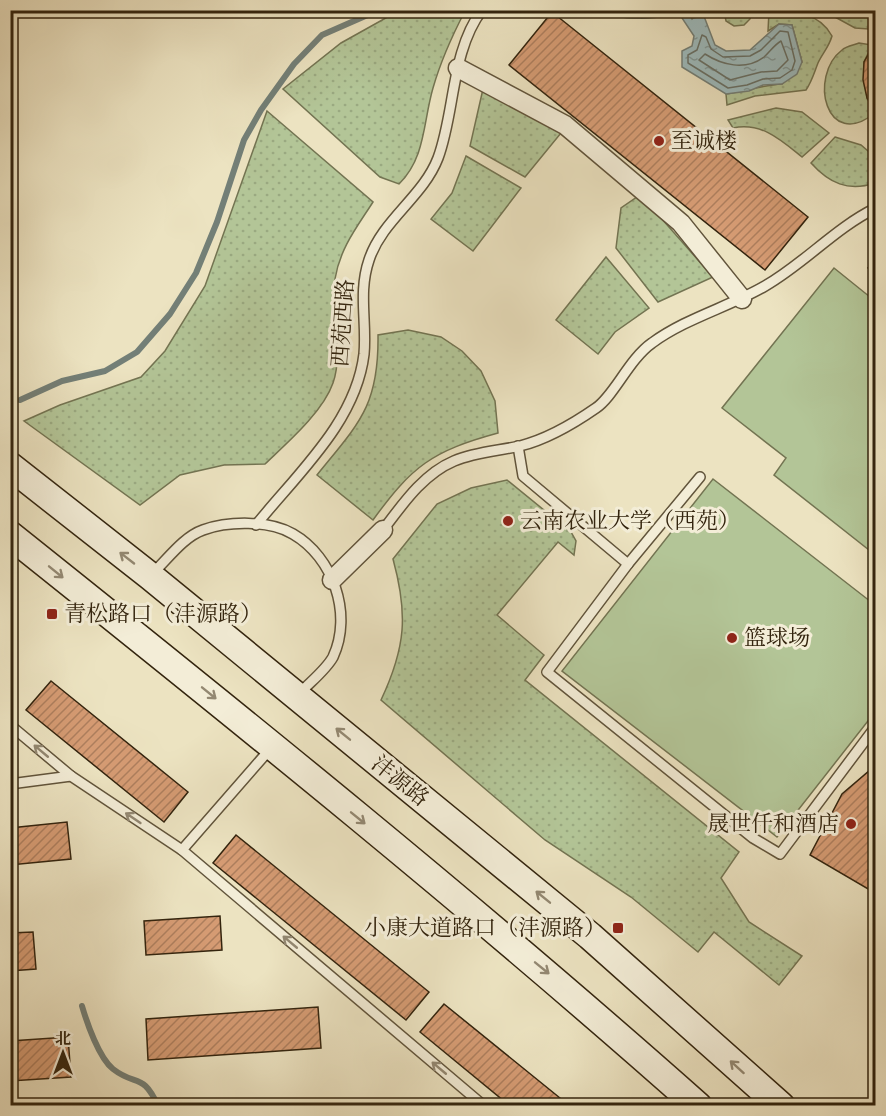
<svg xmlns="http://www.w3.org/2000/svg" width="886" height="1116" viewBox="0 0 886 1116" font-family="Cardo,'Noto Serif SC',serif">
<style>
.grass{fill:url(#grass-dots);stroke:#737452;stroke-width:1.5}
.pitch{fill:#b3c597;stroke:#737452;stroke-width:1.5}
.water{fill:url(#water-ripples);stroke:#737f77;stroke-width:1.5}
.lines{fill:none;stroke-linecap:round;stroke-linejoin:round}
.shore{stroke:#687066;stroke-width:1.5}
.stream{stroke:#737f77;stroke-width:6}
.building{fill:url(#building-hatch);stroke:#33240e;stroke-width:1.5}
.service-casing{stroke:#61543b;stroke-width:12}
.minor-casing{stroke:#61543b;stroke-width:21}
.secondary-casing{stroke:#33240e;stroke-width:30}
.service{stroke:#f3edd7;stroke-width:9}
.minor{stroke:#f3edd7;stroke-width:18}
.secondary{stroke:#f3edd7;stroke-width:27}
.oneway{stroke:#938872}
.poi-dot{fill:#8f2418;stroke:#f3edd7;stroke-width:2}
.labels{text-anchor:middle;dominant-baseline:central;stroke-width:6;stroke-linejoin:round;paint-order:stroke}
.poi-label{font-size:22px;fill:#33240e;stroke:#f3edd7;text-anchor:start}
.street-label{font-size:22px;fill:#33240e;stroke:#f3edd7}
</style>
<defs>
<pattern id="grass-dots" width="8" height="8" patternUnits="userSpaceOnUse" patternTransform="scale(1.5)"><rect width="8" height="8" fill="#b3c597"/><path d="M2 2h.1M6 6h.1" fill="none" stroke="#9aa981" stroke-width="1.8" stroke-linecap="round"/></pattern>
<pattern id="water-ripples" width="26" height="14" patternUnits="userSpaceOnUse" patternTransform="scale(1.5)"><rect width="26" height="14" fill="#9dbbbd"/><path d="M2 4q2-2 4 0t4 0M15 11q2-2 4 0t4 0" fill="none" stroke="#819898"/></pattern>
<pattern id="building-hatch" width="6" height="6" patternUnits="userSpaceOnUse" patternTransform="scale(1.5)"><rect width="6" height="6" fill="#d59b73"/><path d="M-1 1l2-2M0 6l6-6M5 7l2-2" fill="none" stroke="#ad7e5d"/></pattern>
</defs>
<rect width="100%" height="100%" fill="#ece3c1"/>
<filter id="stains"><feTurbulence type="fractalNoise" baseFrequency=".00333" numOctaves="4"/><feColorMatrix values="0 0 0 0 .2 0 0 0 0 .09 0 0 0 0 .02 0 0 0 .5 -.17"/></filter>
<radialGradient id="worn" r=".72"><stop offset=".6" stop-color="#630" stop-opacity="0"/><stop offset="1" stop-color="#630" stop-opacity=".3"/></radialGradient>
<!-- grass -->
<g class="grass">
<path d="M400 10 465 11C452 36 441 60 433 88 423 122 426 157 399 184L380 177 283 89 341 43Z"/>
<polygon points="724,11 751,11 750,19 744,25 734,26 726,21"/>
<path d="M769 11C794 11 819 12 832 36 829 47 822 54 818 63 814 73 812 81 806 90L755 96 727 105 726 94C746 91 763 85 782 84L802 62 792 25 779 24 768 31Z"/>
<polygon points="824,11 875,11 875,21 869,29 855,28"/>
<path d="M859 43 872 45 864 62 867 98 875 113C826 152 808 76 842 50 846 46 854 45 859 43Z"/>
<polygon points="483,89 561,133 525,177 470,146"/>
<path d="M776 108 802 112 829 133 802 157C781 140 762 122 733 128L728 120Z"/>
<path d="M267 111 373 202C357 227 340 248 335 279 330 311 344 352 333 383 323 412 287 443 265 464L224 465 180 475 140 505 24 421 60 405 141 377 165 351 205 286Z"/>
<path d="M835 137 861 145 875 157V183C848 192 829 183 811 163Z"/>
<polygon points="466,156 521,188 473,251 431,219 452,193"/>
<polygon points="637,197 661,218 713,277 658,302 616,248 621,208"/>
<polygon points="606,257 649,308 615,332 598,354 556,320"/>
<path d="M408 330 441 337 462 351 481 371 495 401 498 433C432 451 412 466 373 520L317 475C359 423 379 406 378 335Z"/>
<path d="M507 480 571 532 576 541 574 555 558 542 497 615 544 655 525 680 739 852 721 878 749 922 802 956 779 985 714 932 698 952 631 897 545 840 381 700C406 647 408 614 393 559L437 504 471 488Z"/>
</g>
<!-- pitch -->
<g class="pitch">
<polygon points="834,268 875,301 876,542 869,550 774,475 786,458 722,408"/>
<polygon points="713,479 875,605 875,712 777,837 562,671"/>
</g>
<!-- water -->
<g class="water">
<path d="M600 11 678 10V11C664 21 616 20 600 11Z"/>
<polygon points="702,11 715,45 726,51 750,50 779,24 792,25 802,62 797,74 782,84 763,85 749,91 726,94 682,67 682,51 692,46 694,36 682,18 689,13 692,19"/>
</g>
<g class="lines">
<!-- shore -->
<g class="shore">
<polygon points="780,31 788,32 795,61 792,70 780,78 763,79 747,85 728,88 688,63 688,55 697,50 702,35 706,37 711,49 723,57 750,56 761,50"/>
<path d="M781 41 788 60 777 71 761 72 730 80 699 60 705 54C722 65 745 71 764 57 770 52 774 45 781 41Z"/>
</g>
<!-- stream -->
<g class="stream">
<polyline points="20,400 62,381 105,371 137,352 170,314 196,273 217,222 244,140 261,110 294,64 322,35 379,10"/>
<path d="M82 1006C87 1023 99 1058 113 1069 136 1087 143 1072 158 1106"/>
</g>
</g>
<!-- building -->
<g class="building">
<polygon points="552,12 808,217 765,270 509,65"/>
<polygon points="876,41 876,111 867,98 863,80 864,62"/>
<polygon points="876,259 876,274 868,268"/>
<polygon points="51,681 188,792 164,822 26,710"/>
<polygon points="876,765 876,893 875,893 810,855 842,794"/>
<polygon points="67,822 71,859 10,865 10,828"/>
<polygon points="236,835 429,992 406,1020 213,863"/>
<polygon points="220,916 222,950 146,955 144,921"/>
<polygon points="33,932 36,969 10,971 10,933"/>
<polygon points="444,1004 560,1098 553,1106 510,1106 420,1032"/>
<polygon points="318,1007 321,1048 148,1060 146,1019"/>
<polygon points="68,1037 71,1077 10,1081 10,1041"/>
</g>
<g class="lines">
<!-- service casing -->
<g class="service-casing">
<g id="service">
<polyline points="518,446 523,476 628,564 700,477"/>
<path d="M256 525C297 474 356 422 364 354 367 322 358 292 369 260 382 220 423 197 438 158 455 113 451 51 482 10"/>
<path d="M383 530C402 505 423 474 454 461 475 452 497 451 520 446 548 439 573 424 596 408 614 396 629 359 652 343 686 318 729 307 765 286 805 263 835 228 876 208"/>
<polyline points="628,564 547,672 753,838 780,854 876,726"/>
<path d="M152 574C167 560 183 537 203 530 228 521 269 520 293 534 333 557 353 614 333 657 326 670 309 683 299 694"/>
<polyline points="10,725 71,776"/>
<polyline points="10,784 71,776 182,850 484,1106"/>
<polyline points="182,850 271,748"/>
</g>
</g>
<!-- minor casing -->
<g class="minor-casing">
<g id="minor">
<polyline points="458,68 565,125 681,223 742,299"/>
<polyline points="332,580 383,530"/>
</g>
</g>
<!-- secondary casing -->
<g class="secondary-casing">
<g id="secondary">
<polyline points="10,466 150,576 590,936 781,1106"/>
<path d="M10 535C243 721 475 908 698 1106"/>
</g>
</g>
<!-- service -->
<use href="#service" class="service"/>
<!-- minor -->
<use href="#minor" class="minor"/>
<!-- secondary -->
<use href="#secondary" class="secondary"/>
</g>
<!-- one-way arrows -->
<defs><path id="oneway-shaft" d="M-6 0H5M1.5-3L5.5 0L1.5 3" fill="none" stroke-width="1.6" stroke-linecap="round" stroke-linejoin="round" transform="scale(1.5)"/></defs>
<g class="oneway">
<use href="#oneway-shaft" transform="translate(127 558) rotate(-142)"/>
<use href="#oneway-shaft" transform="translate(56 572) rotate(39)"/>
<use href="#oneway-shaft" transform="translate(209 693) rotate(39)"/>
<use href="#oneway-shaft" transform="translate(343 734) rotate(-141)"/>
<use href="#oneway-shaft" transform="translate(41 751) rotate(-140)"/>
<use href="#oneway-shaft" transform="translate(133 818) rotate(-146)"/>
<use href="#oneway-shaft" transform="translate(358 818) rotate(39)"/>
<use href="#oneway-shaft" transform="translate(543 897) rotate(-141)"/>
<use href="#oneway-shaft" transform="translate(290 942) rotate(-140)"/>
<use href="#oneway-shaft" transform="translate(542 968) rotate(39)"/>
<use href="#oneway-shaft" transform="translate(737 1067) rotate(-138)"/>
<use href="#oneway-shaft" transform="translate(439 1068) rotate(-140)"/>
</g>
<!-- markers -->
<g class="poi-dot">
<circle cx="659" cy="141" r="6"/>
<circle cx="508" cy="521" r="6"/>
<rect x="46" y="608" width="12" height="12" rx="3"/>
<circle cx="732" cy="638" r="6"/>
<circle cx="851" cy="824" r="6"/>
<rect x="612" y="922" width="12" height="12" rx="3"/>
</g>
<g class="labels">
<!-- poi labels -->
<g class="poi-label">
<text x="671" y="141">至诚楼</text>
<text x="520" y="521">云南农业大学（西苑）</text>
<text x="64" y="614">青松路口（沣源路）</text>
<text x="744" y="638">篮球场</text>
<text x="839" y="824" text-anchor="end">晟世仟和酒店</text>
<text x="606" y="928" text-anchor="end">小康大道路口（沣源路）</text>
</g>
<!-- street labels -->
<g class="street-label">
<text transform="translate(343 323) rotate(-86)">西苑西路</text>
<text transform="translate(400 781) rotate(39)">沣源路</text>
</g>
</g>
<!-- margin -->
<rect width="886" height="1116" fill="none" stroke="#ece3c1" stroke-width="36"/>
<rect x="12" y="12" width="862" height="1092" fill="none" stroke="#33240e" stroke-width="3"/>
<rect x="18" y="18" width="850" height="1080" fill="none" stroke="#33240e" stroke-width="1.5"/>
<!-- north arrow -->
<g transform="translate(63 1053)" stroke="#f3edd7" stroke-width="4.5" paint-order="stroke">
<path d="M0-4.5L10 22L0 15L-10 22Z" fill="#33240e"/>
<text y="-9" font-size="16" font-weight="bold" text-anchor="middle" fill="#33240e">北</text>
</g>
<rect width="100%" height="100%" filter="url(#stains)"/>
<rect width="100%" height="100%" fill="url(#worn)"/>
</svg>
